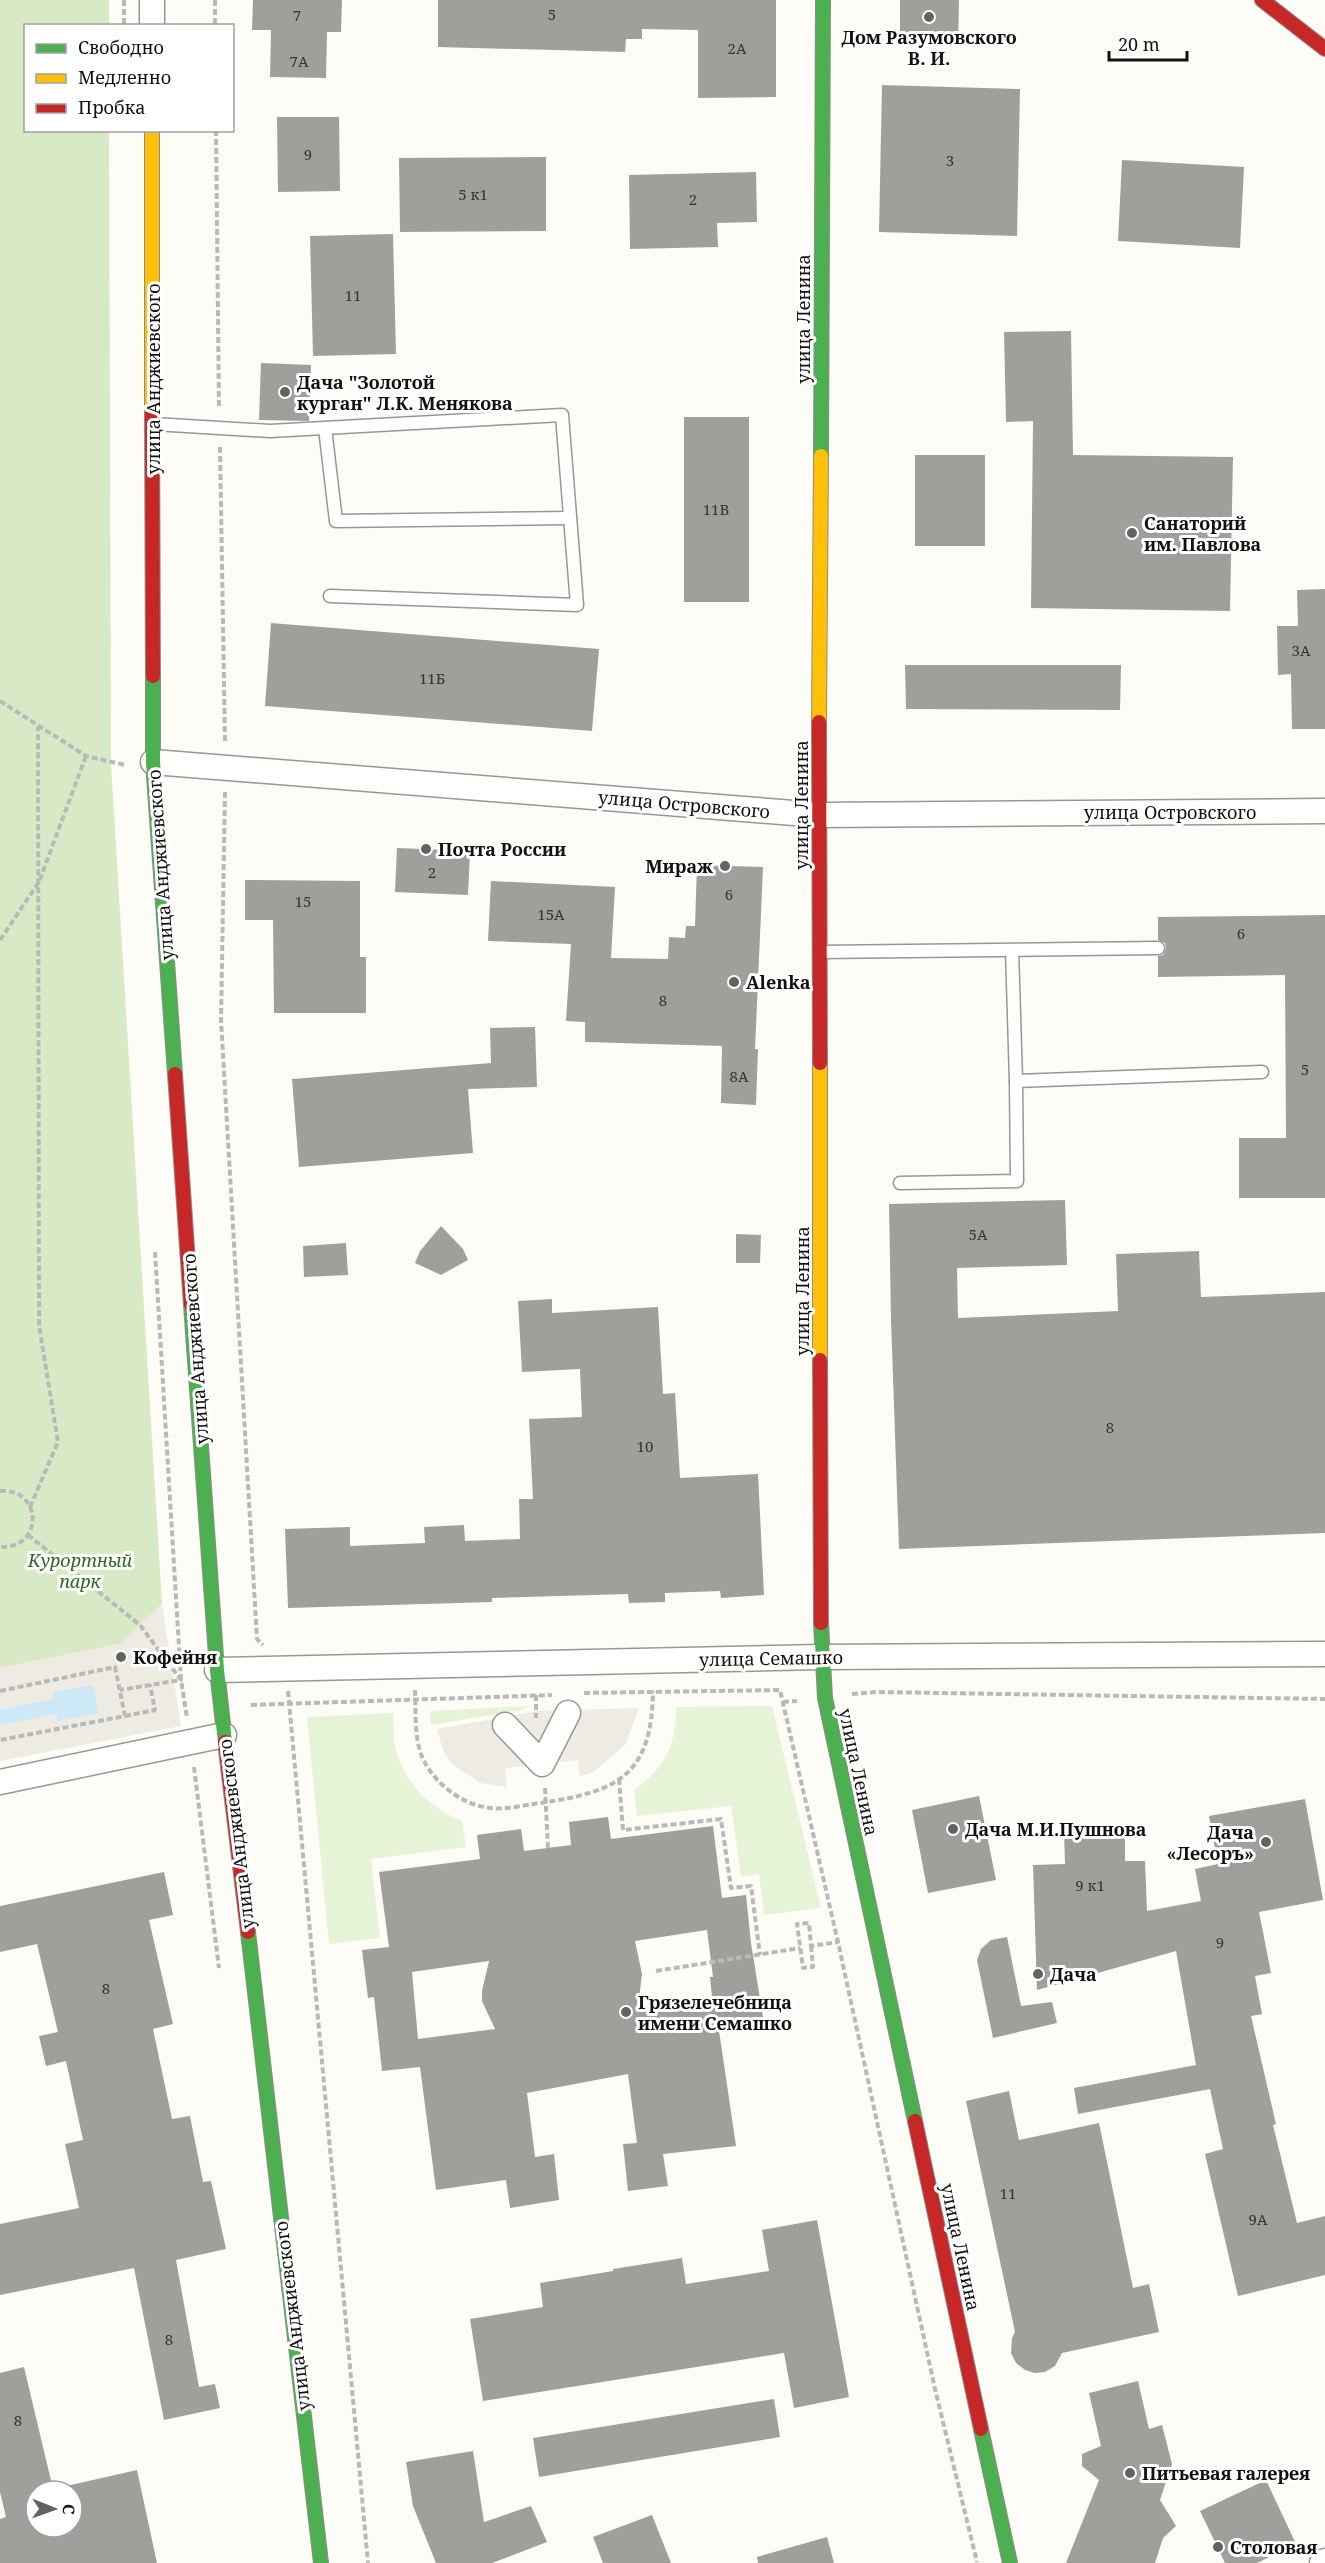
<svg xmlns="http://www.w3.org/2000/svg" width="1325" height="2563" viewBox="0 0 1325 2563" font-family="'Noto Serif',serif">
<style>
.green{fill:#e7f3d7}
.forest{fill:#d8eac5}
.plaza{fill:#edebe2}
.water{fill:#cde8f7}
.building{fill:#a19f9c;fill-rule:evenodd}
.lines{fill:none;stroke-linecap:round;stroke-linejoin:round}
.lane-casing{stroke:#979795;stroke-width:15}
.street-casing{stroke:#979795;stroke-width:27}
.fast-casing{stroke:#8e8d8b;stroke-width:16}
.slow-casing{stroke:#8e8d8b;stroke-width:16}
.jam-casing{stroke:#8e8d8b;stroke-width:16}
.path{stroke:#b9b9b8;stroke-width:4;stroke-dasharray:6 3;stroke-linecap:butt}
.lane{stroke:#fffffe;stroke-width:12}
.street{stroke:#fffffe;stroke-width:24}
.fast{stroke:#4caf50;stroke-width:14}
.slow{stroke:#ffc107;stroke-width:14}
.jam{stroke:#c62828;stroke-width:14}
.poi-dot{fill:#646362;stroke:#fff;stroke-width:2}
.labels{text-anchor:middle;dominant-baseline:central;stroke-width:6;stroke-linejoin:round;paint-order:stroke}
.number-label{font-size:15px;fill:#353434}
.poi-label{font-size:18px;font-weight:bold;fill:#111;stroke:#fff;text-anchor:start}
.street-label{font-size:18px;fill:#111;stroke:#fff}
.park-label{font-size:18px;font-style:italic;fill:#2f6b1f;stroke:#fff}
</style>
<rect width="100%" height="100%" fill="#fdfcf7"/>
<!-- green -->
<g class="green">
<polygon points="530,1706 521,1710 431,1725 430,1711"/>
<path d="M772 1706 821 1908 764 1915 759 1874 741 1877 731 1806 637 1816 634 1790C666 1767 676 1745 676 1707Z"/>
<path d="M393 1713C394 1724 393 1736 395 1746 402 1781 431 1809 462 1821L466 1847 371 1859 380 1938 329 1944 307 1717Z"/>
</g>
<!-- forest -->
<polygon class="forest" points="0,0 109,0 109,25 26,26 26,130 109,131 111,764 162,1604 120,1644 0,1668"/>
<!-- plaza -->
<g class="plaza">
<polygon points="162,1604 181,1726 0,1761 0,1668 120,1644"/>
<polygon points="639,1708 626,1744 592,1773 579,1776 578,1760 505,1768 507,1787 480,1783 452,1764 443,1750 437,1729 537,1711"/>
</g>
<!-- water -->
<polygon class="water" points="93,1685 98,1713 58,1721 56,1714 0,1725 0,1710 54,1699 53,1692"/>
<!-- building -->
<g class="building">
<polygon points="253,0 342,0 341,32 327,32 326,78 270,77 271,30 252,30"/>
<polygon points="438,0 776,0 776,97 698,98 698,30 642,29 642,39 626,39 625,52 438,47"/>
<polygon points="900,0 959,0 958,46 900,45"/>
<polygon points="882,85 1020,89 1017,236 879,232"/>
<polygon points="277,117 339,117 340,191 278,192"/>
<polygon points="546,157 546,231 400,232 399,158"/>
<polygon points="1122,160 1244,167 1240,248 1118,241"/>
<polygon points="756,172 757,222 717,223 718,247 630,249 629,175"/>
<polygon points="393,234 396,354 313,356 310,236"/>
<polygon points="1071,331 1073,455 1233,457 1230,611 1031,608 1033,421 1006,422 1004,332"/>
<polygon points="261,363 311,365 309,421 259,420"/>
<rect x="684" y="417" width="65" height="185"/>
<rect x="915" y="455" width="70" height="91"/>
<polygon points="1325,589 1325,729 1292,729 1291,674 1278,675 1277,626 1298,626 1297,590"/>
<polygon points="271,623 599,649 592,731 265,706"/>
<polygon points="905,665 1121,665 1120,710 906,709"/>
<polygon points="397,848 470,851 468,895 395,892"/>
<polygon points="697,865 763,867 755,1049 758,1049 756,1105 721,1103 722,1046 585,1042 585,1022 566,1021 571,944 488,941 491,881 615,887 611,958 668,959 669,937 685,938 686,926 695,926"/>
<polygon points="245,880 360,881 360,957 366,957 366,1013 274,1013 273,920 245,920"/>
<polygon points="1325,915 1325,1198 1239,1198 1239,1138 1286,1138 1285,975 1158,977 1158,956 1163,955 1166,948 1165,943 1158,940 1158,917"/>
<polygon points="535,1027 537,1087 468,1089 473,1153 299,1167 292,1079 491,1063 490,1028"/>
<polygon points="1065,1200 1067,1265 957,1268 958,1318 1118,1311 1116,1254 1199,1251 1201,1297 1325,1292 1325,1533 899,1549 891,1320 889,1204"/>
<polygon points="441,1226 463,1249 468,1260 441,1275 415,1263 420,1251"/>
<polygon points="736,1234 761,1235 760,1263 736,1263"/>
<polygon points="346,1243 348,1275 304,1277 303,1246"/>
<polygon points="552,1299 552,1313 658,1307 663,1394 675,1393 680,1478 758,1474 764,1595 721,1598 720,1591 665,1593 665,1602 629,1603 628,1594 492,1598 492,1602 288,1608 285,1529 350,1527 350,1546 425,1543 424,1527 464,1525 465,1541 520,1539 519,1499 533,1499 529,1419 582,1417 580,1369 522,1372 518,1301"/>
<polygon points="979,1796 996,1880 928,1893 912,1810"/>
<polygon points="1305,1799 1323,1900 1259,1912 1271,1973 1255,1976 1262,2014 1251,2016 1276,2124 1273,2125 1297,2223 1325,2216 1325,2275 1238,2296 1205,2154 1223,2149 1210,2089 1078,2114 1074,2088 1196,2065 1176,1951 1037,1990 1033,1865 1065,1864 1064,1832 1125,1830 1125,1861 1145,1861 1147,1911 1201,1901 1195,1869 1218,1864 1209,1816"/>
<path d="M608 1817 611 1839 713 1826 722 1898 746 1895 751 1943 763 2017 718 2024 736 2146 663 2154 668 2186 628 2191 623 2144 637 2143 628 2074 527 2093 535 2157 554 2154 559 2200 510 2208 506 2180 436 2190 420 2067 382 2071 374 1997 368 1998 362 1950 389 1947 379 1872 480 1859 477 1835 521 1829 524 1851 571 1845 569 1822ZM707 1930 713 1977H710L712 1997 638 2007 642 1974 635 1941ZM489 1961 482 1991V2001L495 2029 418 2039 412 1972Z"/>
<polygon points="164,1872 173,1915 149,1920 173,2024 153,2029 172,2119 190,2116 203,2182 211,2181 226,2249 176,2260 199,2387 215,2384 220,2408 164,2420 134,2268 0,2295 0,2224 79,2208 65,2144 83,2140 66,2061 46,2066 39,2036 58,2032 37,1944 0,1952 0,1906"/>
<polygon points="1007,1937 1021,2006 1052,2002 1057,2023 993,2038 977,1960 981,1949 991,1940"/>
<polygon points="1009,2091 1019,2140 1099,2123 1133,2288 1149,2284 1159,2332 1062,2353 1055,2366 1045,2372 1035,2373 1025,2370 1016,2363 1011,2353 1012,2338 1015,2332 966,2101"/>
<polygon points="817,2220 849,2397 794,2408 784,2353 483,2401 470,2319 543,2307 540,2283 613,2271 613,2269 682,2258 686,2284 769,2271 762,2230"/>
<path d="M24 2367 53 2489 137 2470 157 2563H0V2519L6 2517 0 2492V2373ZM36 2491H72V2527H36Z"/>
<polygon points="1138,2381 1149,2429 1162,2425 1172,2464 1160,2500 1176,2526 1163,2538 1155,2563 1066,2563 1099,2480 1082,2466 1082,2454 1101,2446 1089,2393"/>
<polygon points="774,2399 780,2437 539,2477 533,2438"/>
<polygon points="473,2451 484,2522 531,2506 547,2542 492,2563 436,2563 413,2506 406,2462"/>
<polygon points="1266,2480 1296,2544 1257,2563 1225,2563 1200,2511"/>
<polygon points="652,2515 671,2563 603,2563 593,2537"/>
<polygon points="827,2537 834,2563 758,2563 757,2557"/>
</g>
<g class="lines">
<!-- lane casing -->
<g class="lane-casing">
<g id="lane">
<polyline points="154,424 270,431 562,415 577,605 330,596"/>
<polyline points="325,428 336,521 570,518"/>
<polyline points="1012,950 1016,1081 1262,1072"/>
<polyline points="820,952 1158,948"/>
<polyline points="900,1183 1017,1181 1016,1081"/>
</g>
</g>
<!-- street casing -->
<g class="street-casing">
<g id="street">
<polyline points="152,0 152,26"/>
<polyline points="153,762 819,815 1325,811"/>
<polyline points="217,1670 821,1657 1325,1654"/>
<polyline points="505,1725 542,1764 568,1713"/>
<polyline points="0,1782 224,1735"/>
<polyline points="1322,2563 1325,2561"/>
</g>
</g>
<!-- fast casing -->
<g class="fast-casing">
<g id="fast">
<polyline points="821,456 823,0"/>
<polyline points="153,676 153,762 175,1074"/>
<polyline points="191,1305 217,1670 225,1742"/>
<polyline points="821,1623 825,1698 915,2121"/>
<polyline points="248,1932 321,2563"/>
<polyline points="981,2429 1010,2563"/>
</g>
</g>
<!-- slow casing -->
<g class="slow-casing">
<g id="slow">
<polyline points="152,130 152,412"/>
<polyline points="819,722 821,456"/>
<polyline points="820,1063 820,1360"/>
</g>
</g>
<!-- jam casing -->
<g class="jam-casing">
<g id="jam">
<polyline points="1262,0 1325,49"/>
<polyline points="152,412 153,676"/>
<polyline points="819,722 820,1063"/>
<polyline points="175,1074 191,1305"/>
<polyline points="820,1360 821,1623"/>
<polyline points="225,1742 248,1932"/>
<polyline points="915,2121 981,2429"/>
</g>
</g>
<!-- path -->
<g class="path">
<polyline points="124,0 124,26"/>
<polyline points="215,0 215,26"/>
<polyline points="216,130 219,409"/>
<polyline points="220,447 225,742"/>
<polyline points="0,701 86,756 125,765"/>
<polyline points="225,792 221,1020 257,1639 263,1645"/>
<polyline points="0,940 39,882 86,756"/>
<polyline points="155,1252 181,1680 187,1718"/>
<path d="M0 1491C43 1488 44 1549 0 1547"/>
<polyline points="30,1507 58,1442 39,1325 38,726"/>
<polyline points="28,1535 140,1625 181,1680 120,1690"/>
<path d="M415 1690C416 1710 414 1735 421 1754 431 1781 461 1805 490 1808 506 1810 524 1805 540 1803 617 1792 652 1776 653 1691"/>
<polyline points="0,1691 115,1667 125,1716 0,1740"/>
<polyline points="288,1691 368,2563"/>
<polyline points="584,1693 780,1690 838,1942 935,2389 977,2562"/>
<polyline points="852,1694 875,1692 1325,1699"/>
<polyline points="536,1695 536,1718"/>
<polyline points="783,1702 797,1701"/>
<polyline points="251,1705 552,1695"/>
<polyline points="125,1716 155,1710 150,1685"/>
<polyline points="194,1767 219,1968"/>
<polyline points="619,1779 623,1830 721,1819 731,1888 751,1886 760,1955"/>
<polyline points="545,1788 548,1848"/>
<polyline points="811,1946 813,1967 803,1968 797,1924 809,1923 811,1946 838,1942"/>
<polyline points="656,1971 800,1948"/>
</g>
<!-- lane -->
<use href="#lane" class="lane"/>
<!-- street -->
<use href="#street" class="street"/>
<!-- fast -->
<use href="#fast" class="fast"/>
<!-- slow -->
<use href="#slow" class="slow"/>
<!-- jam -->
<use href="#jam" class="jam"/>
</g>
<!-- markers -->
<g class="poi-dot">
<circle cx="929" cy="17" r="6"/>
<circle cx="285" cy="392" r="6"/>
<circle cx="1132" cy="533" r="6"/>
<circle cx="426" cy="849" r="6"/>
<circle cx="725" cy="866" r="6"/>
<circle cx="734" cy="982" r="6"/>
<circle cx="121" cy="1657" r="6"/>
<circle cx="953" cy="1829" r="6"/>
<circle cx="1266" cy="1842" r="6"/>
<circle cx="1038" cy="1974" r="6"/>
<circle cx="626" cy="2012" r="6"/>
<circle cx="1130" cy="2473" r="6"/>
<circle cx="1218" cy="2547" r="6"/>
</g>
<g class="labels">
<!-- number labels -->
<g class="number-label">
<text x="552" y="14">5</text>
<text x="297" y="15">7</text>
<text x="737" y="48">2А</text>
<text x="299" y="61">7А</text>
<text x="308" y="154">9</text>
<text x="950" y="160">3</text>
<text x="473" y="194">5 к1</text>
<text x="693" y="199">2</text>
<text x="353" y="295">11</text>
<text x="716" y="509">11В</text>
<text x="1301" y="650">3А</text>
<text x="432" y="678">11Б</text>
<text x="432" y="872">2</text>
<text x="729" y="894">6</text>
<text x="303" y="901">15</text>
<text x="551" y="914">15А</text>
<text x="1241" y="933">6</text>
<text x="663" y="1000">8</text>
<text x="1305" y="1069">5</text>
<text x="739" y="1076">8А</text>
<text x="978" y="1234">5А</text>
<text x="1110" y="1427">8</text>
<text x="645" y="1446">10</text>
<text x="1090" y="1885">9 к1</text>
<text x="1220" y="1942">9</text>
<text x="106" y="1988">8</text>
<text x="1008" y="2193">11</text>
<text x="1258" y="2219">9А</text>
<text x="169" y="2339">8</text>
<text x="18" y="2420">8</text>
</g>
<!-- poi labels -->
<g class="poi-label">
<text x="929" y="37" text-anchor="middle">Дом Разумовского<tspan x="929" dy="21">В. И.</tspan></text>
<text x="297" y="382">Дача "Золотой<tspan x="297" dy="21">курган" Л.К. Менякова</tspan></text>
<text x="1144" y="523">Санаторий<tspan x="1144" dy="21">им. Павлова</tspan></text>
<text x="438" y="849">Почта России</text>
<text x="713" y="866" text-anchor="end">Мираж</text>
<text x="746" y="982">Alenka</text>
<text x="133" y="1657">Кофейня</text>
<text x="965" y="1829">Дача М.И.Пушнова</text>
<text x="1254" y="1832" text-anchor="end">Дача<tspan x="1254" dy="21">«Лесоръ»</tspan></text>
<text x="1050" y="1974">Дача</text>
<text x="638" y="2002">Грязелечебница<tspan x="638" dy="21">имени Семашко</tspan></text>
<text x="1142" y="2473">Питьевая галерея</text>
<text x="1230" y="2547">Столовая</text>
</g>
<!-- street labels -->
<g class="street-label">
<text transform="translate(803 319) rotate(-90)">улица Ленина</text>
<text transform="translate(153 379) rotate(-90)">улица Анджиевского</text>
<text transform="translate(684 804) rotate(5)">улица Островского</text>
<text transform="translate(801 805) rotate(-90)">улица Ленина</text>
<text x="1170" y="812">улица Островского</text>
<text transform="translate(160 865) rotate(-94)">улица Анджиевского</text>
<text transform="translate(802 1291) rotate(-90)">улица Ленина</text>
<text transform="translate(195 1349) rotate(-94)">улица Анджиевского</text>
<text transform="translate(771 1658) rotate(-1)">улица Семашко</text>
<text transform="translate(859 1772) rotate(78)">улица Ленина</text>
<text transform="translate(236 1834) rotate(-97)">улица Анджиевского</text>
<text transform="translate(961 2247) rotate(78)">улица Ленина</text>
<text transform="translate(292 2316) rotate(-97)">улица Анджиевского</text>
</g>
<!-- park labels -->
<g class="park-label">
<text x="80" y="1560">Курортный<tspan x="80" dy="21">парк</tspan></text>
</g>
</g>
<!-- legend -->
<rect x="24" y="24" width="210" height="108" fill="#ffffff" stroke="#a0a0a0" stroke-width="1.5"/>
<rect x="36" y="44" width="30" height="9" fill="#4caf50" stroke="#a0a0a0" stroke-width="1.5"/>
<text x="78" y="54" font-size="18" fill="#111111">Свободно</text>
<rect x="36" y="74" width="30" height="9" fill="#ffc107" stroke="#a0a0a0" stroke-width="1.5"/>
<text x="78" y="84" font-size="18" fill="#111111">Медленно</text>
<rect x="36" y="104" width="30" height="9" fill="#c62828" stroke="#a0a0a0" stroke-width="1.5"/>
<text x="78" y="114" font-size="18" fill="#111111">Пробка</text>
<!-- north arrow -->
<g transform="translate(54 2509) rotate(91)"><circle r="28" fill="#ffffff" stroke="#a0a0a0" stroke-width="1.5"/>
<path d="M0-4.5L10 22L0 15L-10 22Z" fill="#646362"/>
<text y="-9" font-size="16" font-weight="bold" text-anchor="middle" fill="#111111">С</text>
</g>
<!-- scale -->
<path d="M1109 51v9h78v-9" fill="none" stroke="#111111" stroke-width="3"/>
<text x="1118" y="51" font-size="18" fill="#111111" stroke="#ffffff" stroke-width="4.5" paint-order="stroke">20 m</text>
</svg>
